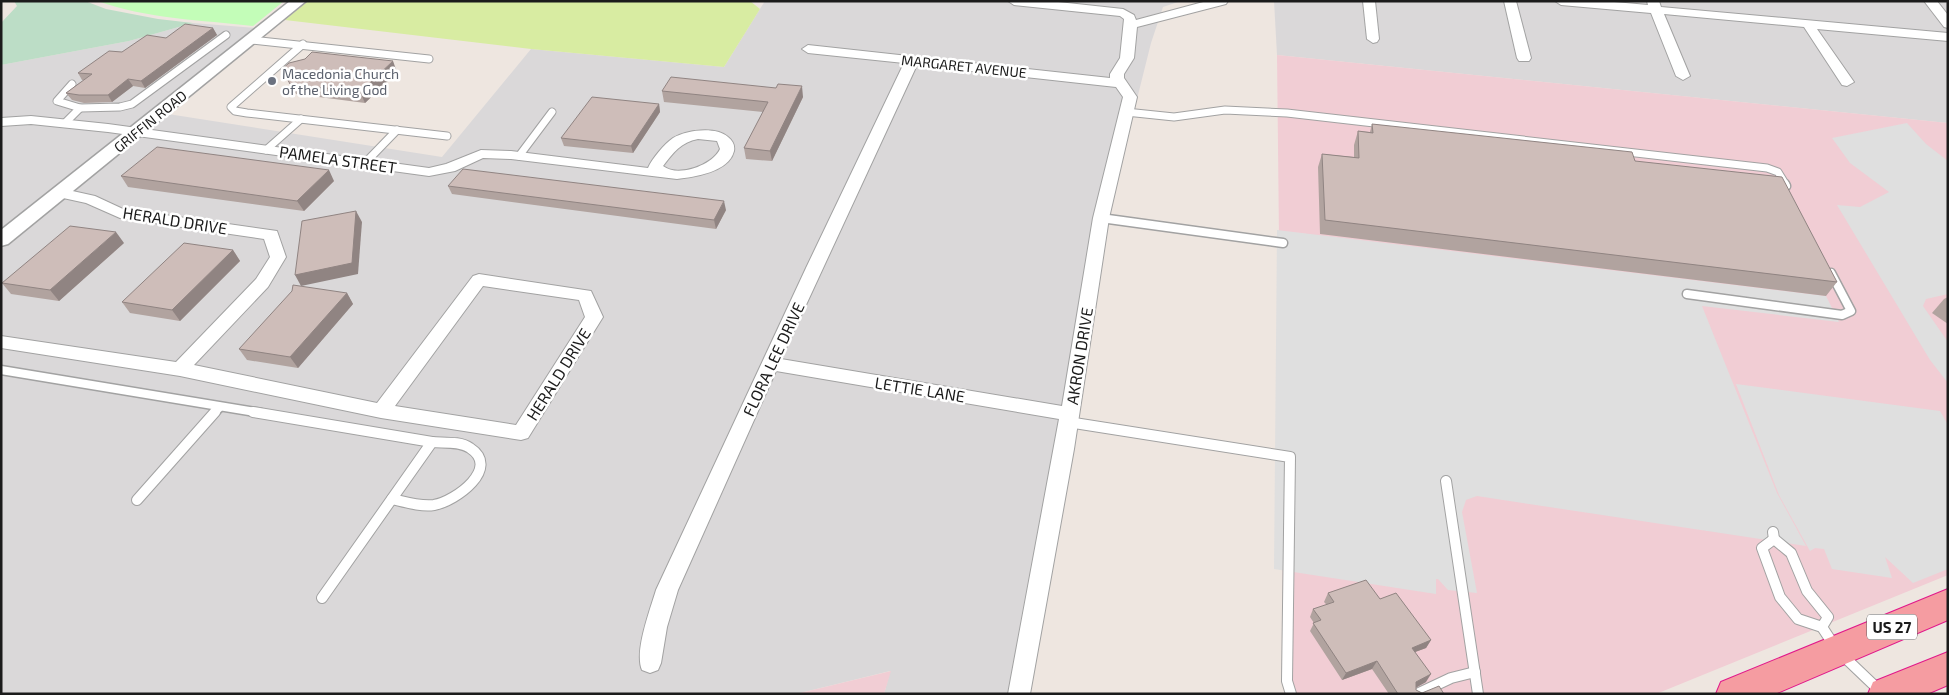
<svg xmlns="http://www.w3.org/2000/svg" width="1949" height="695" viewBox="0 0 1949 695" font-family="'Exo 2',sans-serif">
<style>
.residential{fill:#dad8d9}
.commercial{fill:#f1cdd4}
.grass{fill:#d8eca2}
.wetland{fill:#bcddc6}
.park{fill:#c3fdb8}
.parking{fill:#dfdfdf}
.lines{fill:none;stroke-linecap:round;stroke-linejoin:round}
.service-far2-casing{stroke:#a2a2a2;stroke-width:9}
.service-far1-casing{stroke:#a2a2a2;stroke-width:11}
.service-casing{stroke:#a2a2a2;stroke-width:12}
.minor-casing{stroke:#a2a2a2;stroke-width:2}
.tertiary-casing{stroke:#a2a2a2;stroke-width:3}
.trunk-casing{stroke:#e1188b;stroke-width:2}
.service-far2{stroke:#fff;stroke-width:7}
.service-far1{stroke:#fff;stroke-width:8}
.service{stroke:#fff;stroke-width:10}
.minor{fill:#fff;fill-rule:evenodd}
.tertiary{fill:#fff;fill-rule:evenodd}
.trunk{fill:#f59ca1;fill-rule:evenodd}
.wall{fill:#b1a39f}
.shaded-wall{fill:#908482}
.building{fill:#cebdb9;stroke:#908482}
.worship-dot{fill:#6b7280;stroke:#fff;stroke-width:2}
.labels{text-anchor:middle;dominant-baseline:central;stroke-width:5;stroke-linejoin:round;paint-order:stroke}
.far-street-label{font-size:14px;fill:#1b1b1b;stroke:#fff}
.far-worship-label{font-size:14px;fill:#5b616d;stroke:#fff;text-anchor:start}
.shield{fill:#fff;stroke:#5f5f5f;stroke-width:1}
.shield-label{font-size:15px;font-weight:bold;fill:#1b1b1b}
.street-label{font-size:16px;fill:#1b1b1b;stroke:#fff}
</style>
<rect width="100%" height="100%" fill="#eee6e0"/>
<!-- residential -->
<g class="residential">
<polygon points="765,1 1181,1 1163,7 1151,43 1104,231 1015,694 884,694 890,671 796,694 1,694 1,249 168,114 442,157 531,49 724,67"/>
<polygon points="1274,1 1948,1 1948,123 1277,55"/>
<polygon points="193,23 256,28 1,232 1,65 129,41"/>
</g>
<!-- commercial -->
<g class="commercial">
<polygon points="1277,55 1948,123 1948,575 1656,694 1284,694"/>
<polygon points="891,671 884,694 796,694"/>
</g>
<!-- grass -->
<polygon class="grass" points="308,1 750,1 760,9 724,67 531,49 285,20"/>
<!-- wetland -->
<polygon class="wetland" points="14,1 85,1 106,9 158,19 193,23 129,41 1,65 1,23 17,6"/>
<!-- park -->
<path class="park" d="M98 1H284L253 26C202 20 147 19 98 1Z"/>
<!-- parking -->
<g class="parking">
<polygon points="1907,123 1926,144 1948,161 1948,294 1926,299 1923,306 1948,342 1948,383 1930,360 1837,205 1860,207 1889,192 1850,163 1832,138"/>
<polygon points="1277,230 1826,296 1839,322 1702,306 1777,493 1806,546 1477,496 1466,500 1462,512 1477,593 1448,590 1438,579 1436,579 1436,594 1274,569"/>
<polygon points="1736,384 1940,411 1948,425 1948,569 1913,583 1885,557 1892,578 1832,569 1824,549 1815,548 1810,551 1779,495"/>
</g>
<g class="lines">
<!-- service-far2 casing -->
<g class="service-far2-casing">
<g id="service-far2">
<polyline points="251,40 429,59"/>
<polyline points="303,44 231,107 235,111 247,113 447,136"/>
<polyline points="80,108 120,107 132,104 226,35"/>
<polyline points="1126,112 1174,117 1225,110 1287,113 1767,168 1778,172 1786,185"/>
<polyline points="65,123 80,108 57,101 72,84"/>
<polyline points="266,150 301,119"/>
<polyline points="519,156 552,112"/>
<polyline points="365,163 397,130"/>
</g>
</g>
<!-- service-far1 casing -->
<g class="service-far1-casing">
<g id="service-far1">
<polyline points="1785,184 1786,186"/>
<polyline points="1101,218 1283,243"/>
<polyline points="1687,294 1842,315 1851,311 1831,273"/>
<polyline points="1,370 261,413"/>
<polyline points="214,413 220,407"/>
</g>
</g>
<!-- service casing -->
<g class="service-casing">
<g id="service">
<polyline points="253,412 432,442 322,598"/>
<polyline points="1068,422 1290,457 1287,681 1291,694"/>
<polyline points="1446,481 1478,694"/>
<path d="M392 499C405 502 421 507 434 505 456 501 501 468 470 448 460 441 444 443 432 442"/>
<polyline points="137,500 215,412"/>
<polyline points="1773,532 1774,539"/>
<polygon points="1774,539 1791,553 1807,591 1828,617 1822,627 1798,619 1780,597 1762,548"/>
<polyline points="1822,627 1837,650 1880,691"/>
<polyline points="1417,694 1451,678 1475,672"/>
</g>
</g>
<!-- minor casing -->
<g class="minor-casing">
<g id="minor">
<path d="M1008 1H1049L1123 9 1134 15 1136 20 1207 1H1228L1226 4 1137 27 1134 58 1124 74V78L1137 97 1109 218 1074 449 1030 694H1008L1059 419 776 371 678 590 667 627 661 663 658 670 650 673 642 670C634 652 650 610 656 590L806 268 904 63 808 53 802 49 808 45 1110 78V74L1120 58 1124 19 1120 16 1014 5ZM917 65 1116 87 1123 97 1093 218 1062 406 781 359Z"/>
<polygon points="1363,1 1375,1 1379,39 1377,42 1373,43 1367,39"/>
<polygon points="1504,1 1516,1 1531,58 1529,61 1519,61 1517,58"/>
<polygon points="1555,1 1603,1 1648,5 1647,1 1659,1 1661,7 1948,33 1948,41 1817,29 1854,82 1847,86 1842,85 1804,27 1664,14 1690,76 1683,80 1676,76 1651,13 1561,5"/>
<polygon points="1924,1 1937,1 1948,15 1948,28 1944,27"/>
<path d="M31 116 108 124 429 168 446 164 481 150 511 151 648 168C652 159 664 144 673 138 686 130 716 126 728 137 733 141 735 145 734 151 729 172 695 177 677 179L511 159 483 158 455 171 429 176 108 132 31 124 1 126V118ZM698 139 717 141 720 149C713 165 678 178 663 166 673 153 681 142 698 139Z"/>
<path d="M59 188 95 196 123 209 277 231 286 257 268 287 194 365 377 403 473 276 479 274 591 291 603 317 528 438 521 440 381 418 180 376 1 348V336L176 362 256 279 270 257 264 239 120 218 86 203 54 196 51 193 54 190ZM483 286 579 300 585 317 516 425 395 406Z"/>
</g>
</g>
<!-- tertiary casing -->
<g class="tertiary-casing">
<polygon id="tertiary" points="290,1 306,1 8,244 1,246 1,230"/>
</g>
<!-- trunk casing -->
<g class="trunk-casing">
<g id="trunk">
<polygon points="1948,589 1948,620 1775,694 1716,694 1721,682"/>
<polygon points="1948,652 1948,685 1927,694 1868,694 1873,682"/>
</g>
</g>
<!-- service-far2 -->
<use href="#service-far2" class="service-far2"/>
<!-- service-far1 -->
<use href="#service-far1" class="service-far1"/>
<!-- service -->
<use href="#service" class="service"/>
<!-- minor -->
<use href="#minor" class="minor"/>
<!-- tertiary -->
<use href="#tertiary" class="tertiary"/>
<!-- trunk -->
<use href="#trunk" class="trunk"/>
</g>
<!-- wall -->
<g class="wall">
<polygon points="213,28 217,35 145,88 133,86 112,102 84,103 72,100 66,93 84,80 82,80 78,73 122,52 166,38"/>
<polygon points="282,69 397,72 365,103 296,94"/>
<polygon points="662,91 803,97 772,161 746,159 744,148 763,112 664,102"/>
<polygon points="659,104 660,112 633,153 564,146 561,138"/>
<polygon points="1372,124 1635,161 1837,282 1826,296 1320,234 1318,167 1322,154 1354,157 1354,145 1358,131 1370,132"/>
<polygon points="121,176 334,181 304,211 128,187"/>
<polygon points="448,186 726,210 716,229 452,194"/>
<polygon points="124,243 59,301 11,294 2,283"/>
<polygon points="233,250 240,261 180,321 130,313 122,302"/>
<polygon points="347,293 353,304 298,368 247,360 239,349"/>
<polygon points="1948,297 1948,324 1932,313 1944,299"/>
<polygon points="1328,593 1380,599 1431,640 1426,648 1415,652 1426,682 1416,687 1416,690 1422,693 1444,694 1389,694 1372,669 1342,680 1310,631 1314,623 1310,617 1313,609 1327,605 1324,602"/>
</g>
<!-- shaded-wall -->
<g class="shaded-wall">
<polygon points="213,28 217,35 145,88 141,81"/>
<polygon points="393,61 397,72 365,103 360,92"/>
<polygon points="128,79 133,86 112,102 108,95"/>
<polygon points="802,86 803,97 772,161 770,151"/>
<polygon points="659,104 660,112 633,153 631,146"/>
<polygon points="329,170 334,181 304,211 297,201"/>
<polygon points="724,201 726,210 716,229 714,220"/>
<polygon points="356,211 362,222 358,274 301,286 295,275"/>
<polygon points="116,232 124,243 59,301 50,290"/>
<polygon points="233,250 240,261 180,321 172,310"/>
<polygon points="347,293 353,304 298,368 290,357"/>
<polygon points="1431,640 1426,648 1407,655 1412,648"/>
<polygon points="1377,661 1372,669 1342,680 1346,673"/>
<polygon points="1431,674 1426,682 1412,690 1416,682"/>
</g>
<!-- building -->
<g class="building">
<polygon points="185,24 213,28 141,81 128,79 108,95 79,95 66,93 92,74 78,73 109,51 122,52 147,35 166,38"/>
<polygon points="312,52 393,61 360,92 290,84 282,69 289,63 305,59"/>
<polygon points="671,77 776,88 778,84 802,86 770,151 744,148 768,102 662,91"/>
<polygon points="592,97 659,104 631,146 561,138"/>
<polygon points="1372,124 1632,152 1635,161 1782,177 1837,282 1325,220 1322,154 1359,158 1358,131 1373,133"/>
<polygon points="157,147 329,170 297,201 121,176"/>
<polygon points="463,169 724,201 714,220 448,186"/>
<polygon points="356,211 352,263 295,275 302,221"/>
<polygon points="70,226 116,232 50,290 2,283"/>
<polygon points="184,243 233,250 172,310 122,302"/>
<polygon points="293,285 347,293 290,357 239,349 292,291"/>
<polygon points="1366,580 1380,599 1396,593 1431,640 1412,648 1431,674 1416,682 1416,690 1422,693 1439,686 1444,694 1398,694 1377,661 1346,673 1313,623 1321,620 1313,609 1334,602 1328,593"/>
</g>
<!-- markers -->
<circle class="worship-dot" cx="272" cy="81" r="5"/>
<g class="labels">
<!-- far-street labels -->
<g class="far-street-label">
<text transform="translate(964 66) rotate(6)">MARGARET AVENUE</text>
<text transform="translate(150 121) rotate(-39)">GRIFFIN ROAD</text>
</g>
<!-- far-worship labels -->
<g class="far-worship-label">
<text x="282" y="73">Macedonia Church<tspan x="282" dy="16">of the Living God</tspan></text>
</g>
<!-- shield labels -->
<rect class="shield" x="1867" y="614.5" width="50" height="25" rx="4"/>
<g class="shield-label">
<text x="1892" y="627">US 27</text>
</g>
<!-- street labels -->
<g class="street-label">
<text transform="translate(338 159) rotate(8)">PAMELA STREET</text>
<text transform="translate(175 220) rotate(9)">HERALD DRIVE</text>
<text transform="translate(1079 356) rotate(-81)">AKRON DRIVE</text>
<text transform="translate(773 359) rotate(-65)">FLORA LEE DRIVE</text>
<text transform="translate(558 374) rotate(-58)">HERALD DRIVE</text>
<text transform="translate(920 389) rotate(9)">LETTIE LANE</text>
</g>
</g>
<!-- border -->
<rect width="1949" height="695" fill="none" stroke="#1b1b1b" stroke-width="5"/>
</svg>
